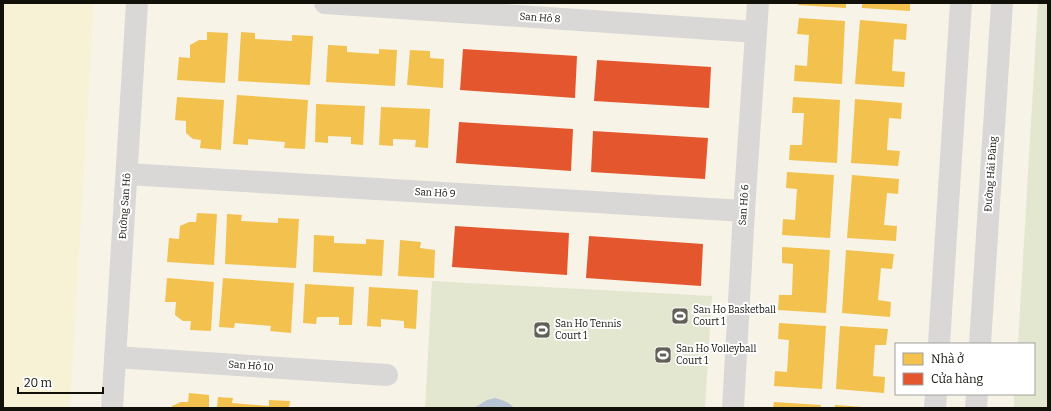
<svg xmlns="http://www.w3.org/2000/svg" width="1051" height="411" viewBox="0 0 1051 411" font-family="Bitter,serif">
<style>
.green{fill:#e4e7cf}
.sand{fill:#f7f1d6}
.water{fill:#b6c4d3}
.homes{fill:#f2c14e}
.shops{fill:#e4572e}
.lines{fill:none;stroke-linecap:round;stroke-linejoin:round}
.minor{stroke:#d9d8d6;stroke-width:22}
.tertiary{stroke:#d9d8d6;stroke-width:22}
.labels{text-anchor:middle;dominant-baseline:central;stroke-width:4;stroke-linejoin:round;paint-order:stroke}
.street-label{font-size:10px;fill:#121109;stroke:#fff}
.poi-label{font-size:10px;fill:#121109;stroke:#fff;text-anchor:start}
</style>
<rect width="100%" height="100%" fill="#f7f4e7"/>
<!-- green -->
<g class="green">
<polygon points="1038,3 1048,3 1048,408 1014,408 1014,394 1034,394 1034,344 1018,344"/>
<polygon points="432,281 712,296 705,408 425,408"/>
</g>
<!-- sand -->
<polygon class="sand" points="3,3 94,3 70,408 3,408"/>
<!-- water -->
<path class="water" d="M495 398C502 400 509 402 514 408H474L487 400Z"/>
<!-- homes -->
<g class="homes">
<polygon points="798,3 846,3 846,8 798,5"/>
<polygon points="862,3 910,3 910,11 862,8"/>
<polygon points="799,18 845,21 842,84 794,81 795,65 807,66 809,35 797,34"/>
<polygon points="860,20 907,24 906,40 894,39 892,71 905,72 904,87 855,84"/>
<polygon points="207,32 228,33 225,83 177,80 179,57 190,58 190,45 199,40 207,40"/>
<polygon points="241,32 255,33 255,39 292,41 292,35 313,36 310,85 238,81"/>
<polygon points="328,45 347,46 347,52 379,54 379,49 397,50 395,86 326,82"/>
<polygon points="410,50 430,51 430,58 444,59 443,88 407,85"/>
<polygon points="237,95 308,100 305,149 284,148 285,142 248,139 248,145 233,144"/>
<polygon points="177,97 224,100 221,150 200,148 201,140 193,139 186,133 186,121 175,120"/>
<polygon points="793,97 840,100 837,163 789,160 790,145 802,145 804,113 792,113"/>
<polygon points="855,99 902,103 901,119 889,118 887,150 900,151 898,166 851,163"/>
<polygon points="316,104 365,106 363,145 351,144 351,137 328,136 328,143 315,142"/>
<polygon points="381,107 430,109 428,148 415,147 416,140 393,139 393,146 379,145"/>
<polygon points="787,172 834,175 830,238 782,235 783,219 795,220 797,189 786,188"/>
<polygon points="852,175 899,179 898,194 887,193 884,225 897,226 896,241 847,238"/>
<polygon points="197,213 217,214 214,265 167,262 169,238 179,239 180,226 189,222 196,222"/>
<polygon points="227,214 242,215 241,221 278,223 278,218 299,219 296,268 225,264"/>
<polygon points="314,235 334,236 334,243 366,244 366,239 384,240 382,276 313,272"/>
<polygon points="400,240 421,242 420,248 435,250 434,278 398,276"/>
<polygon points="782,247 830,250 826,313 778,310 779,295 792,295 793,264 782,263"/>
<polygon points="846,250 894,254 892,269 881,268 878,300 891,302 890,317 842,313"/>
<polygon points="167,278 214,282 211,331 190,330 191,321 183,321 175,315 176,302 165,302"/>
<polygon points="223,278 294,283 291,333 270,331 271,326 235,323 234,328 219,327"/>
<polygon points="305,284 354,287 352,325 339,325 339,317 317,317 316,324 303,323"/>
<polygon points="369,287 418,290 416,329 404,328 404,321 381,319 381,327 367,326"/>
<polygon points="779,323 826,326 822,389 774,386 775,371 787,372 789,340 778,339"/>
<polygon points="840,326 888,329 886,345 875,345 873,376 885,377 884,393 836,389"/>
<polygon points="189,393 209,395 209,408 172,408 172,406 181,402 188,402"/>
<polygon points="218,397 233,398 232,403 269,406 269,400 290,401 289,408 217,408"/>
<polygon points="774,402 821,405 820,408 773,408"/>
<polygon points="835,405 863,407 863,408 835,408"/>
</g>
<!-- shops -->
<g class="shops">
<polygon points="463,49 577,56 575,98 460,90"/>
<polygon points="597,60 711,67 709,108 594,101"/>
<polygon points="459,122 573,129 571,171 456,163"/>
<polygon points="593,131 708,138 705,179 591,172"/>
<polygon points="455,226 569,233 567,275 452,267"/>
<polygon points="589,236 703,244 701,286 586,278"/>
</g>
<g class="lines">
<!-- minor -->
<g class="minor">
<polyline points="325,3 756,32"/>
<polyline points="127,174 744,211"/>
<polyline points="115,357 387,375"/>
<polyline points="112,408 137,3"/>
<polyline points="733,408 744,211 758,3"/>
</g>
<!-- tertiary -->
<g class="tertiary">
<polyline points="939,344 961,3"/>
<polyline points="980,344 1002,3"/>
<polyline points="935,408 936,394"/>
<polyline points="976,408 977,394"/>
</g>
</g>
<!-- icons -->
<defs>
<g id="stadium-square" transform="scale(0.9)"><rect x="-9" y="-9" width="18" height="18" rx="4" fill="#626057" stroke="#fff"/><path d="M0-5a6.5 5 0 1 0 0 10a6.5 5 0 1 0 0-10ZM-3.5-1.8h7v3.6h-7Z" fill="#fff"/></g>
</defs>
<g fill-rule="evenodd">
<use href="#stadium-square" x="680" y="316"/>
<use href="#stadium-square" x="542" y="330"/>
<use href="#stadium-square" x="663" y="355"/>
</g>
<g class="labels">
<!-- street labels -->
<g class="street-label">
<text transform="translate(540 18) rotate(4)">San Hô 8</text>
<text transform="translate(991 174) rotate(-86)">Đường Hải Đăng</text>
<text transform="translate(435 193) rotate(3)">San Hô 9</text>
<text transform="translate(744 205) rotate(-86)">San Hô 6</text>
<text transform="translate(125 206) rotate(-86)">Đường San Hô</text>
<text transform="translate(251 366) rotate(4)">San Hô 10</text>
</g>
<!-- poi labels -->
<g class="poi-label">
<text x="693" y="310">San Ho Basketball<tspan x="693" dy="12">Court 1</tspan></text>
<text x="555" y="324">San Ho Tennis<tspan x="555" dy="12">Court 1</tspan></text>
<text x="676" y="349">San Ho Volleyball<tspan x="676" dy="12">Court 1</tspan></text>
</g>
</g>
<!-- border -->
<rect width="1051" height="411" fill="none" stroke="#121109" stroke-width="8"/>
<!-- legend -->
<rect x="895" y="343" width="140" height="52" fill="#ffffff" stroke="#a0a09d"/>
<rect x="903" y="353" width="20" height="12" fill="#f2c14e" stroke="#a0a09d"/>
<text x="931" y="363" font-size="12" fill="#121109">Nhà ở</text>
<rect x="903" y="373" width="20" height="12" fill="#e4572e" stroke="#a0a09d"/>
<text x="931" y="383" font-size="12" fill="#121109">Cửa hàng</text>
<!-- scale -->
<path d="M18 387v6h85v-6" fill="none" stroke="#121109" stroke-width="2"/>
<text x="24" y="387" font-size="12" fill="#121109" stroke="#ffffff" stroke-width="3" paint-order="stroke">20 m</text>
</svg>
